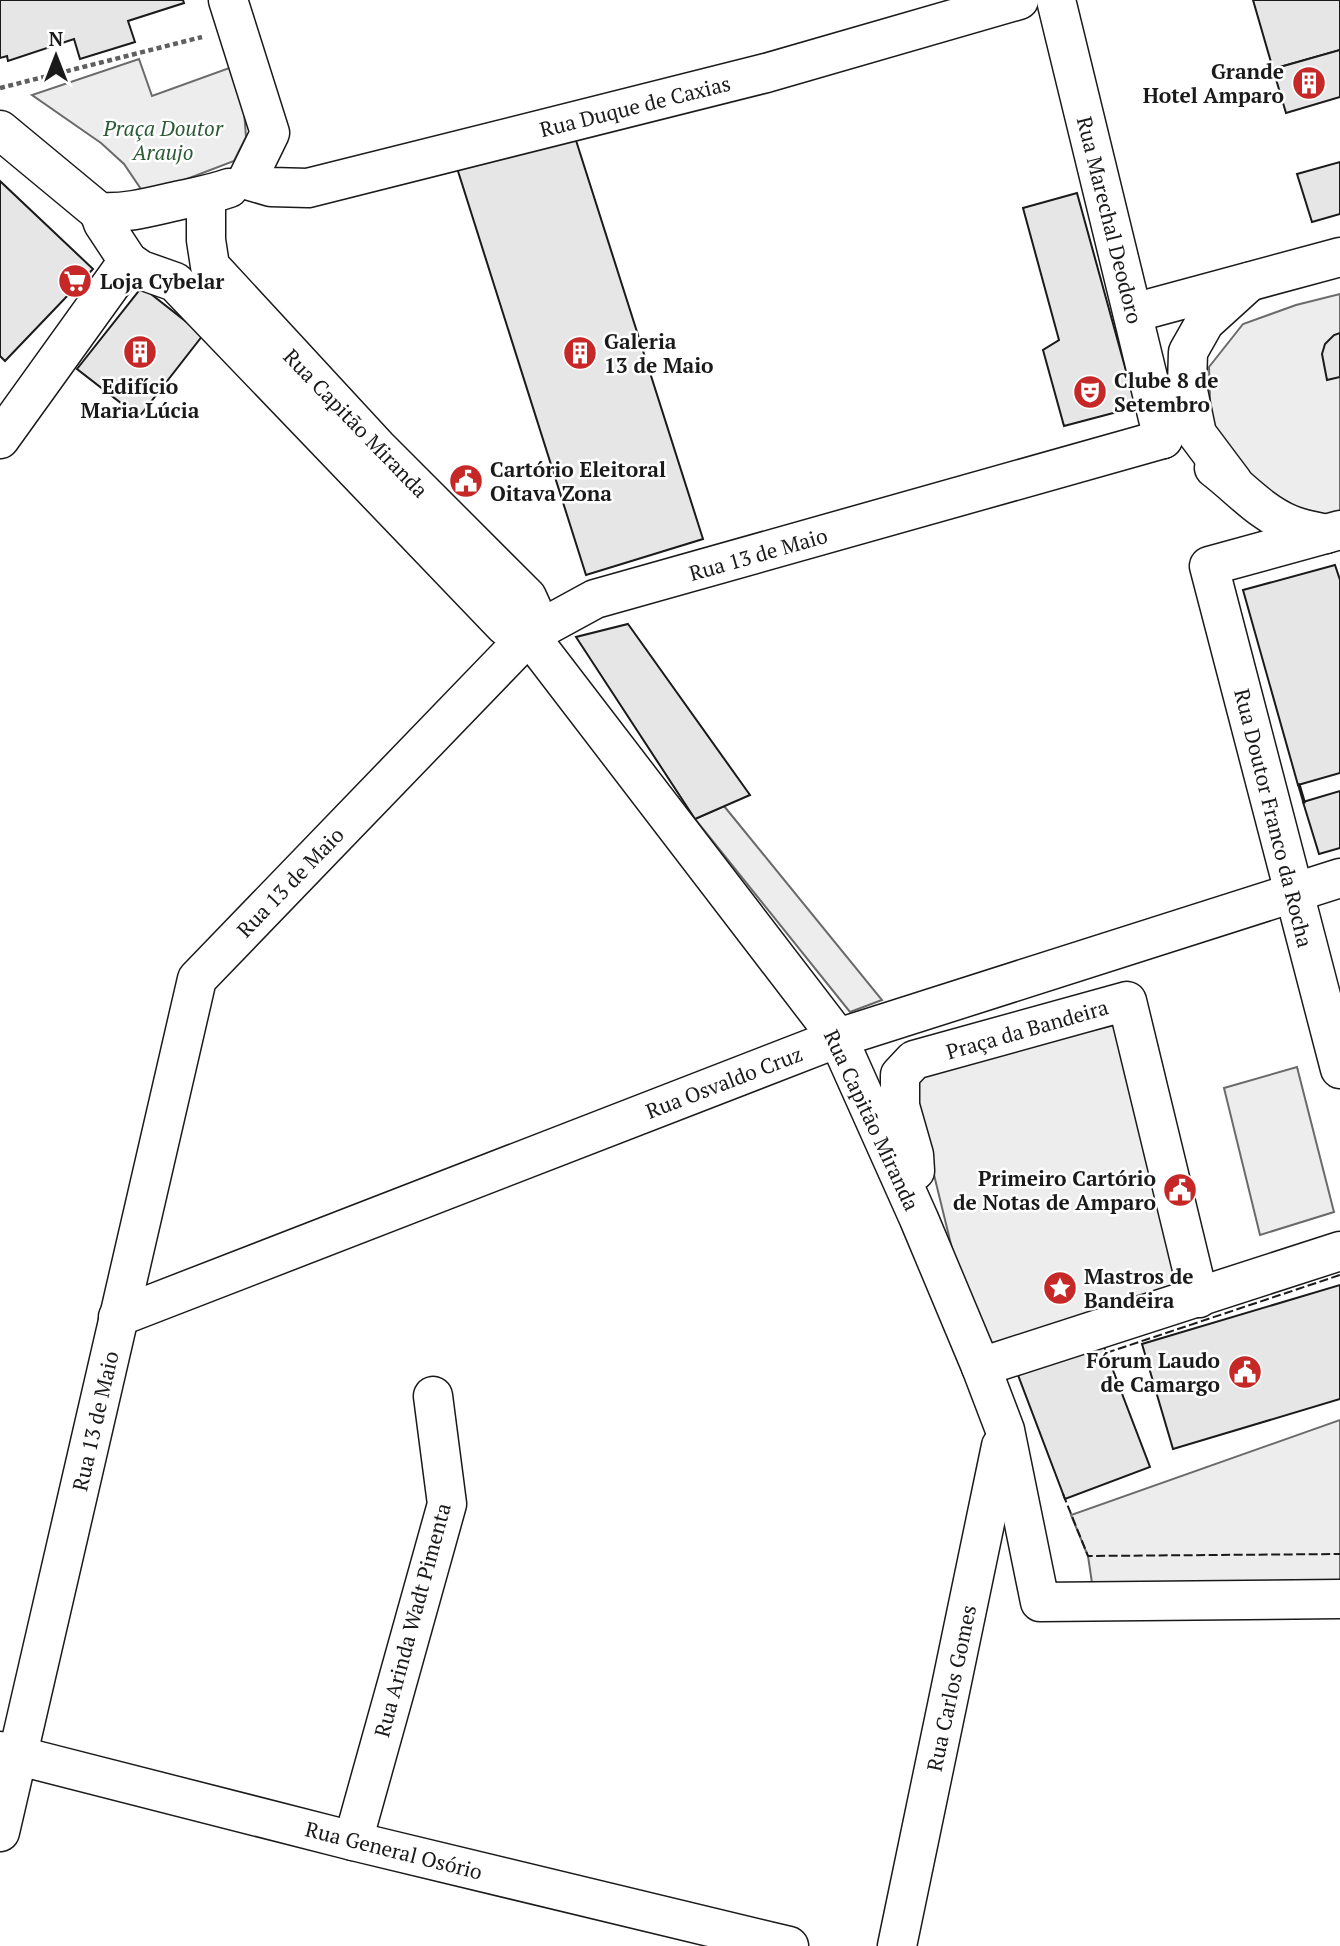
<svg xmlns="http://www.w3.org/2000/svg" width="1340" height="1946" viewBox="0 0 1340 1946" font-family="'PT Serif',serif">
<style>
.built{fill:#ededed;stroke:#6a6a6a;stroke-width:2}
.building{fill:#e6e6e6;stroke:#1a1a1a;stroke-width:2}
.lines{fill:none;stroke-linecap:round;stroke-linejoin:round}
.minor-casing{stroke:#1a1a1a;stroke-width:41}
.path{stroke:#5f5f5f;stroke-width:4.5;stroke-dasharray:5 3.5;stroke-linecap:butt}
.minor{stroke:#fff;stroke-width:38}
.fence{stroke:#1a1a1a;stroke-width:2;stroke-dasharray:9 3.5;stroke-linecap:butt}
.wall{stroke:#1a1a1a;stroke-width:3.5}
.labels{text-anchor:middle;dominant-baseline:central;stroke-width:5;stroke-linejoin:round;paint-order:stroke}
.poi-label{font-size:21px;font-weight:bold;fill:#1a1a1a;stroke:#fff;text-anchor:start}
.street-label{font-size:21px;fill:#1a1a1a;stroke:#fff}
.park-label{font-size:21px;font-style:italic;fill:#2b5a34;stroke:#fff}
</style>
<rect width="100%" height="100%" fill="#fff"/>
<!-- built -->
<g class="built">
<polygon points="139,59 152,96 232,67 244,110 246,137 234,161 145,195 124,164 101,143 32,95"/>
<polygon points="1340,294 1340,512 1319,519 1294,510 1246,478 1211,431 1209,367 1243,324 1296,305"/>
<polygon points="724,806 882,1000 850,1012 695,819"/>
<polygon points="1132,1021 1199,1298 981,1367 914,1093 923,1071"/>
<polygon points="1297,1067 1334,1212 1260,1235 1224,1088"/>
<polygon points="1340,1420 1340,1599 1095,1603 1088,1556 1071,1515"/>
</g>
<!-- building -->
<g class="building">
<polygon points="0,0 183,0 184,3 128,21 135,42 80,59 74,39 8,61 7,56 0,58"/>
<polygon points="1253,0 1340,0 1340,50 1273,69"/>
<polygon points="1340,50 1340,97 1286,113 1273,69"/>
<polygon points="573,131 703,539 586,575 457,168"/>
<polygon points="1340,162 1340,214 1312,222 1297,174"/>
<polygon points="0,181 93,269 5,361 0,356"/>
<polygon points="1077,193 1136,407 1064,426 1043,350 1059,340 1023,208"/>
<polygon points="142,287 203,335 139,417 77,369"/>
<polygon points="1340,333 1340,377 1327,380 1322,354 1325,344 1334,335"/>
<polygon points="1335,565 1340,580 1340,773 1298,785 1243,590"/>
<polygon points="628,624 750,795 695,819 576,637"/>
<polygon points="1340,791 1340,848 1319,854 1303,802"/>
<polygon points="1340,1285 1340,1399 1173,1449 1142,1344"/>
<polygon points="1103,1344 1150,1467 1065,1499 1018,1375"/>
</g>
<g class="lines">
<!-- minor casing -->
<g class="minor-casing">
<g id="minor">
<polyline points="228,0 270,133 247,180"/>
<polyline points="1056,0 1163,439"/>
<path d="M0 130 99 212C127 214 154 206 181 200 199 196 212 194 229 188"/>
<polyline points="247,180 271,187 308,188 766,73 1019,0"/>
<polyline points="206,197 206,240 210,266 377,447 527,597 532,608 529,635"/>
<polyline points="99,212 103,223 128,261 141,270 175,282 505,626 529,635 838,1038 919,1219 981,1367 1005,1430 1040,1602 1340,1599"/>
<polyline points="1133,313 1340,257"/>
<polyline points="0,439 128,261"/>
<path d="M1214 468C1239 487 1259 511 1289 524 1300 529 1314 531 1326 534"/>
<polyline points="1233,482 1197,434 1187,386 1188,352 1205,322 1249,282"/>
<polyline points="1340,530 1209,566 1340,1069"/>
<polyline points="915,1171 914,1155 900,1106 900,1075 914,1060 1127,1001 1199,1298"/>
<polyline points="118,1317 838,1038 1340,878"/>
<polyline points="981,1367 1340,1251"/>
<polyline points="0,1751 353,1841 789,1946"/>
<polyline points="0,1832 197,979 529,635 595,599 1163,439"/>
<polyline points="353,1841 447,1504 433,1396"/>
<polyline points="897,1946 1001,1446"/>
</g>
</g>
<!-- path -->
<polyline class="path" points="0,88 202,37"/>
<!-- minor -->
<use href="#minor" class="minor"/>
<!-- fence -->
<g class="fence">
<polyline points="1106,1353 1340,1275"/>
<polyline points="1063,1494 1088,1556 1340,1554"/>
</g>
<!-- wall -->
<polyline class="wall" points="1299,785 1304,802"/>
</g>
<!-- icons -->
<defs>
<g id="building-disc" transform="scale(1.75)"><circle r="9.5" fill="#c62828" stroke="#fff"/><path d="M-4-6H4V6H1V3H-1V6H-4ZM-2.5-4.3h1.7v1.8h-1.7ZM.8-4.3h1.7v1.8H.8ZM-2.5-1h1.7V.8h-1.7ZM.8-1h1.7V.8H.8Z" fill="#fff"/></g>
<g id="supermarket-disc" transform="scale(1.75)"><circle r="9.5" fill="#c62828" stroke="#fff"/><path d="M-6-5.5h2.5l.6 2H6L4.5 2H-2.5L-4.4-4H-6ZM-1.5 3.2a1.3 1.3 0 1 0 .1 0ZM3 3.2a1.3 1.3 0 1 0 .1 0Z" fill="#fff"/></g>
<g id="theatre-disc" transform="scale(1.75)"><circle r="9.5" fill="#c62828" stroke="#fff"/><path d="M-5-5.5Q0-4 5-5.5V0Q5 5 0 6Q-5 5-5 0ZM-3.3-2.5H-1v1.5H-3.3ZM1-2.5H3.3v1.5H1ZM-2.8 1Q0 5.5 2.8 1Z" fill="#fff"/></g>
<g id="civic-disc" transform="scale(1.75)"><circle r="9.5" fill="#c62828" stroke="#fff"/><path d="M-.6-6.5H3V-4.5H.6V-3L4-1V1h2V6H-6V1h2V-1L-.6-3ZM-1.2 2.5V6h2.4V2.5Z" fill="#fff"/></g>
<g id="sight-disc" transform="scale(1.75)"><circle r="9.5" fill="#c62828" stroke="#fff"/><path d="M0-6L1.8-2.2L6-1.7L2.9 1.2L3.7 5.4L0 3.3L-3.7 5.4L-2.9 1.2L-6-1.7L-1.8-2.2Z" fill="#fff"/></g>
</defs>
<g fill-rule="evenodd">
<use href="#building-disc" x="1309" y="83"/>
<use href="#supermarket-disc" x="75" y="281"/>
<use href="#building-disc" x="140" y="352"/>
<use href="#building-disc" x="580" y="353"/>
<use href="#theatre-disc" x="1090" y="392"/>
<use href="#civic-disc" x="466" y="481"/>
<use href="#civic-disc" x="1180" y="1190"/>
<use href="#sight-disc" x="1060" y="1288"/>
<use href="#civic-disc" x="1245" y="1372"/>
</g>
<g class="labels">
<!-- poi labels -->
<g class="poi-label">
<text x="1284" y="71" text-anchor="end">Grande<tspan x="1284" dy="24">Hotel Amparo</tspan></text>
<text x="100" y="281">Loja Cybelar</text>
<text x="604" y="341">Galeria<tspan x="604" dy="24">13 de Maio</tspan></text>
<text x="1114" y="380">Clube 8 de<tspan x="1114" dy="24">Setembro</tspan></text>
<text x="140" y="386" text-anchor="middle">Edifício<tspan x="140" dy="24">Maria Lúcia</tspan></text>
<text x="490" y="469">Cartório Eleitoral<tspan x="490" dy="24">Oitava Zona</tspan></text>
<text x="1156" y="1178" text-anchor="end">Primeiro Cartório<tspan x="1156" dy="24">de Notas de Amparo</tspan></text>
<text x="1084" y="1276">Mastros de<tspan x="1084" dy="24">Bandeira</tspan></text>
<text x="1220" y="1360" text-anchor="end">Fórum Laudo<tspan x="1220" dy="24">de Camargo</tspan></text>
</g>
<!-- street labels -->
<g class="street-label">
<text transform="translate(635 106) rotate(-14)">Rua Duque de Caxias</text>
<text transform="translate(1110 220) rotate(76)">Rua Marechal Deodoro</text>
<text transform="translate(356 423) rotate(46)">Rua Capitão Miranda</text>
<text transform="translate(758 554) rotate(-16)">Rua 13 de Maio</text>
<text transform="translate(1274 818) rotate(76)">Rua Doutor Franco da Rocha</text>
<text transform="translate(290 882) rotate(-46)">Rua 13 de Maio</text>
<text transform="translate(1027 1029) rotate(-16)">Praça da Bandeira</text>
<text transform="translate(724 1082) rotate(-21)">Rua Osvaldo Cruz</text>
<text transform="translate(872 1120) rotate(65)">Rua Capitão Miranda</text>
<text transform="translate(95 1421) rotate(-77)">Rua 13 de Maio</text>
<text transform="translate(412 1620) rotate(-75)">Rua Arinda Wadt Pimenta</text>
<text transform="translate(951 1688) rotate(-78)">Rua Carlos Gomes</text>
<text transform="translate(394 1850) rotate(14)">Rua General Osório</text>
</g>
<!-- park labels -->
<g class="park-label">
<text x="163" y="128">Praça Doutor<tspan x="163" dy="24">Araujo</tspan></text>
</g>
</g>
<!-- north arrow -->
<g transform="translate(56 56)" stroke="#ffffff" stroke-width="5" paint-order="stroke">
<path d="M0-5L12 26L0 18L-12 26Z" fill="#1a1a1a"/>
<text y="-10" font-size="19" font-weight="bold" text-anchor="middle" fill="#1a1a1a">N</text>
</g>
</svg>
